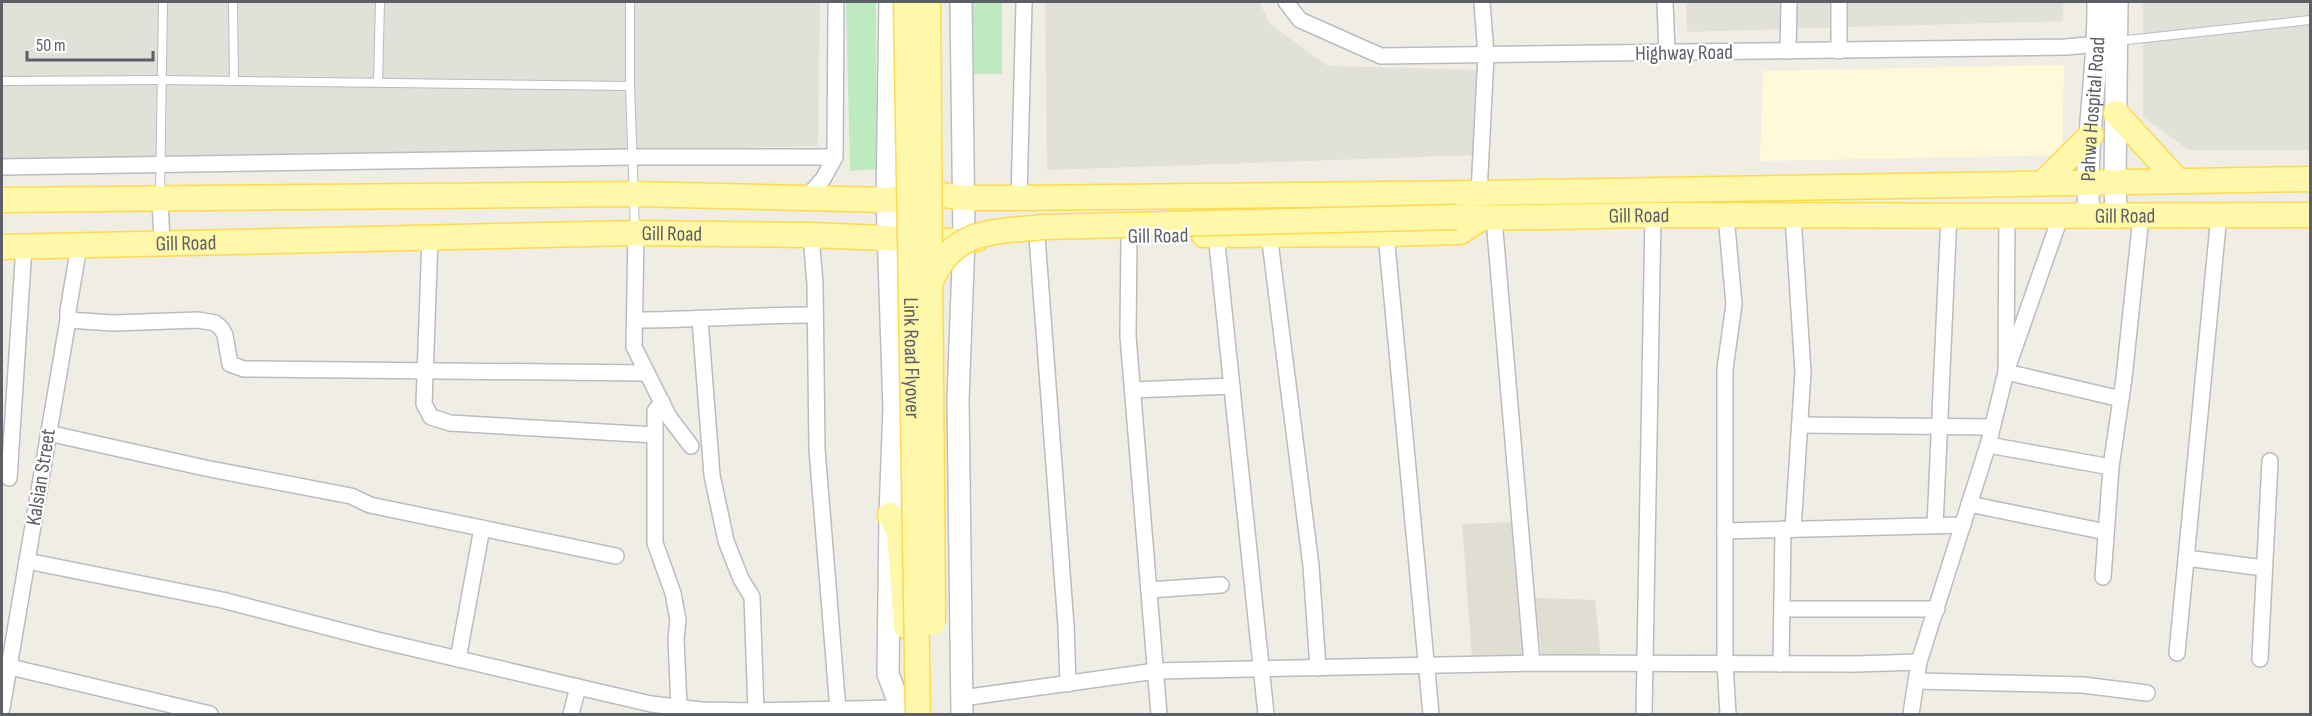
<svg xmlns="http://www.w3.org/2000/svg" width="2312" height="716" viewBox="0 0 2312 716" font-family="'Sofia Sans Condensed',sans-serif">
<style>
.commercial{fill:#fff9da}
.industrial{fill:#e1e0d9}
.education{fill:#e0ded3}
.green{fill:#beeac1}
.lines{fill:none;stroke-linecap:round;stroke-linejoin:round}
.lane-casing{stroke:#b9bcc1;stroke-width:10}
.street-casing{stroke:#b9bcc1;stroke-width:18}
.secondary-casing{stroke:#babdc4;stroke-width:24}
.primary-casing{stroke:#ffda4e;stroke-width:27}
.lane{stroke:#fff;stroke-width:8}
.street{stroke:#fff;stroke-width:15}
.secondary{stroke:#fff;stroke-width:21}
.primary{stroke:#fff7aa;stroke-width:24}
.primary-bridge-casing{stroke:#ffda4e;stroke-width:27;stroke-linecap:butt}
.primary-bridge{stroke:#fff7aa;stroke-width:24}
.labels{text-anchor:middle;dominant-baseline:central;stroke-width:4.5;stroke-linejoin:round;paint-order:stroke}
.street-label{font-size:21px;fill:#5c6066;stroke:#fff}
</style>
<rect width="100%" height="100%" fill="#f0eee4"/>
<!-- commercial -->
<polygon class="commercial" points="2064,65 2062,155 1760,161 1763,71"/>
<!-- industrial -->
<g class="industrial">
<polygon points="2,2 820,2 818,146 2,166"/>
<polygon points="1045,2 1259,2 1271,25 1328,66 1480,70 1477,155 1047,170"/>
<polygon points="1686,2 2063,2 2063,21 1687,32"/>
<polygon points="2143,2 2310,2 2310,150 2189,150 2143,117"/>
</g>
<!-- education -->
<g class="education">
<polygon points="1515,522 1526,656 1472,657 1462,524"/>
<polygon points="1535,598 1595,600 1601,659 1542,658"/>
</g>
<!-- green -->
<g class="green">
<polygon points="846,2 876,2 877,169 850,171"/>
<rect x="959" y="2" width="43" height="72"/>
</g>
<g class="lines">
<!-- lane casing -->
<g class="lane-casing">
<g id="lane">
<polyline points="233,2 234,81"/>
<polyline points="630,2 630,86 635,231"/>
<polyline points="2118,41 2310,20"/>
<polyline points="2,81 162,80 630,86"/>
<polyline points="378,83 380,2"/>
<polyline points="160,195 163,2"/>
</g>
</g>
<!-- street casing -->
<g class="street-casing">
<g id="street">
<polyline points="1286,2 1300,20 1381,56 2066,47 2098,44"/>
<polyline points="1665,2 1667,53"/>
<polyline points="1788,51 1789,2"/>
<polyline points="1839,51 1839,2"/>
<polyline points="2,167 632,157 835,157"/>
<polyline points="1479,193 1486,55 1482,2"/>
<polyline points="160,198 162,244"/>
<polyline points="806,198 823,179 835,157 836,2"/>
<polyline points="1019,198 1024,2"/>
<polyline points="2007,215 2006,372 2121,399"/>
<polyline points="1726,216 1734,304 1725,369 1725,664 1728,714"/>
<polyline points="1494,219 1532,663"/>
<polyline points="636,233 634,347 669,417 691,446"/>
<polyline points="1216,234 1266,714"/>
<polyline points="1269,234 1311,566 1318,668"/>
<polyline points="1386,234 1431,714"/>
<polyline points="811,235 815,284 817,449 838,710"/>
<polyline points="1129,236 1128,336 1159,714"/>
<polyline points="1037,237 1066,626 1068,684"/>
<polyline points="430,238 424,404 431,417 450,423 655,435"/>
<polyline points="68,320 113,323 198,320 215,323 221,328 225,335 230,364 244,369 647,373"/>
<path d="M635 320C695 320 755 315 815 315"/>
<polyline points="700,320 712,475 726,541 741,579 752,597 756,711"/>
<polyline points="1133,390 1232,386"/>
<polyline points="662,402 655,411 655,543 673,593 678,620 676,639 679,707"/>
<polyline points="1800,425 1992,427"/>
<polyline points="48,433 205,468 351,496 370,505 616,556"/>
<polyline points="1988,445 2111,467 2103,577"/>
<polyline points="2111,467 2124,378 2141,217"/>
<polyline points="9,478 24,247"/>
<polyline points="1969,504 2106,532"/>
<polyline points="1935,526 1949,215"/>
<polyline points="1793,529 1803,372 1793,216"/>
<polyline points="1725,531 1963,525"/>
<polyline points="2186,558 2264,568"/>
<polyline points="27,561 222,600 377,640 651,704 701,710 756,711 900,708"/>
<polyline points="1149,590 1221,585"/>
<polyline points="1782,609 1937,609"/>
<polyline points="2177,653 2219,215"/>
<polyline points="458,659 482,528"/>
<polyline points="2260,659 2270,461"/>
<polyline points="1781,664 1783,529"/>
<polyline points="10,667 210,714"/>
<polyline points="1916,681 2083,685 2147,693"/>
<polyline points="962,698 1156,671 1532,663 1856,664 1919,662"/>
<polyline points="2,708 68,320 68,311 79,246"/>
<polyline points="571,714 578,687"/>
<polyline points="1644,714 1653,215"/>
<polyline points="1911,714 1919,662 1988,445 2006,372 2061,215"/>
</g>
</g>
<!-- secondary casing -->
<g class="secondary-casing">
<g id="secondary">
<polyline points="890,2 887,200 894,408 890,515 888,674 897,698 900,714"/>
<polyline points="961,2 964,239 958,399 962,714"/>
<path id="s1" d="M2089 217C2084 145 2099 73 2098 2"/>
<polyline points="2116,217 2115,181 2117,2"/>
</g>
</g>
<!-- primary casing -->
<g class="primary-casing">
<g id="primary">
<polyline points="2116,113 2178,181"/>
<polyline points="2044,182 2091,135"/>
<polyline points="2,200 633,194 887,200 937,194 962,198 1019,198 1479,193 2310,179"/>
<path id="s2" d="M1467 217C1532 219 1597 215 1662 215 1878 216 2094 216 2310 215"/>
<polyline points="1204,235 1386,234 1460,232 1482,218"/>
<path id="s3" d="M2 247 636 233 811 235 956 241 977 239"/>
<polyline points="890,515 899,532 906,626"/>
</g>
</g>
<!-- lane -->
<use href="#lane" class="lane"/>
<!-- street -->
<use href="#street" class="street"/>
<!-- secondary -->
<use href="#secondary" class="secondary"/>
<!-- primary -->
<use href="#primary" class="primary"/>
<!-- primary-bridge casing -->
<g class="primary-bridge-casing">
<g id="primary-bridge">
<path id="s4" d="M906 2 918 714"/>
<polyline points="928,2 933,623"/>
<path d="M932 279C954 228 996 232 1044 227L1457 217"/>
</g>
</g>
<!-- primary-bridge -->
<use href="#primary-bridge" class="primary-bridge"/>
</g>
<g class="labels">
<!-- street labels -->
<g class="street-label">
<text transform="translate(1684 53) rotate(-1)">Highway Road</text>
<text stroke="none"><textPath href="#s1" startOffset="108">Pahwa Hospital Road</textPath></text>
<text stroke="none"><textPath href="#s2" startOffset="172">Gill Road</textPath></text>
<text stroke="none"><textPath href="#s2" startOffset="658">Gill Road</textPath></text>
<text stroke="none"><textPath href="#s3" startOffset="670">Gill Road</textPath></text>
<text transform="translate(1158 236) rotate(-1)">Gill Road</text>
<text stroke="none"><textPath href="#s3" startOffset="184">Gill Road</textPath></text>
<text stroke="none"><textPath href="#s4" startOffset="356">Link Road Flyover</textPath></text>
<text transform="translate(41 477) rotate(-81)">Kalsian Street</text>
</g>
</g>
<!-- border -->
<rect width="2312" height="716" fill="none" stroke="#5c6066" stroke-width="6"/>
<!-- scale -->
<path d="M27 51v9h126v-9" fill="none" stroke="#5c6066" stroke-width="3"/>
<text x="36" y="51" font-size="18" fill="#5c6066" stroke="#ffffff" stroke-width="4.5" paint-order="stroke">50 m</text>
</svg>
